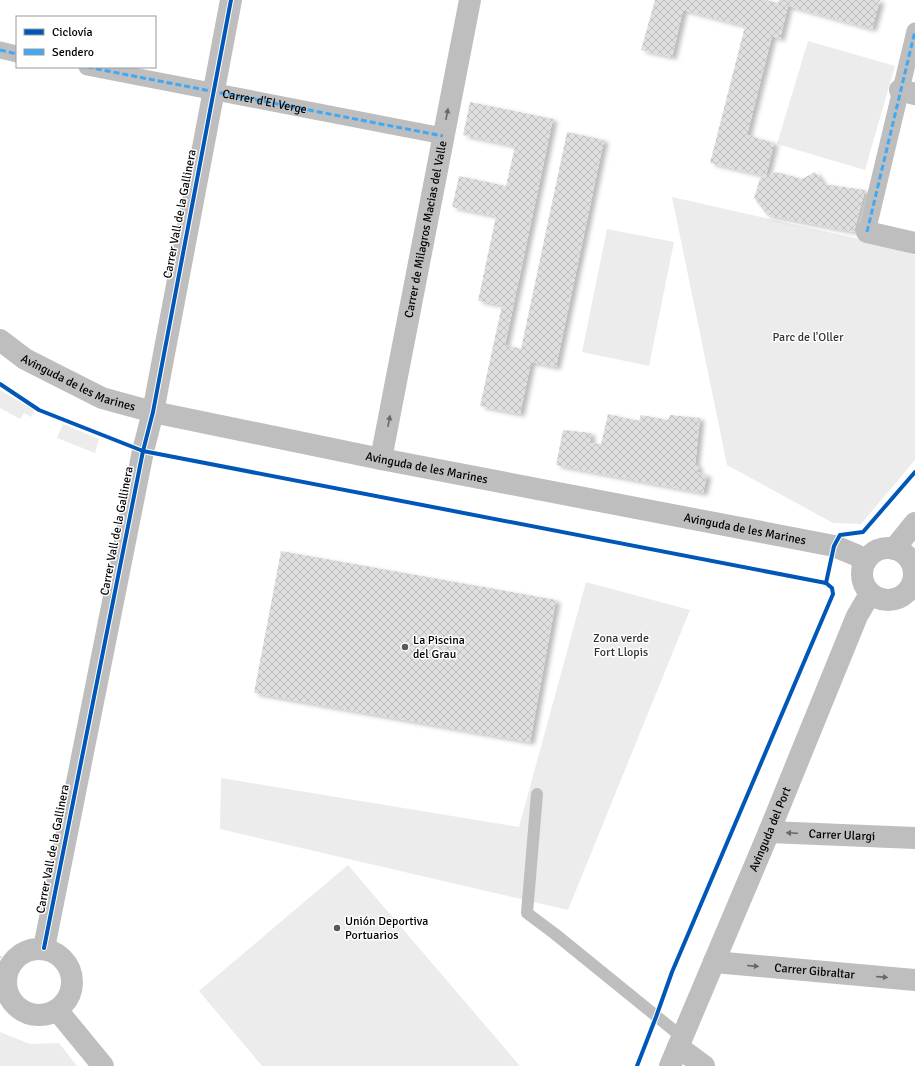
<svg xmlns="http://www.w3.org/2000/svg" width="915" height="1066" viewBox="0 0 915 1066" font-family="Signika,sans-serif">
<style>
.green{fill:#ececec}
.building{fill:url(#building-cross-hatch);filter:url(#shadow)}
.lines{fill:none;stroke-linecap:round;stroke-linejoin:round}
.path{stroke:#b9b9b9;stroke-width:2.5;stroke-dasharray:1 2;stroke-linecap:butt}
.service{stroke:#bebebe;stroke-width:12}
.pedestrian{stroke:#bebebe;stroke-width:17}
.minor{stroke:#bebebe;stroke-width:22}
.quiet{stroke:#3fa9f5;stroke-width:3;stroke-dasharray:6 3;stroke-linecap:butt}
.cycleway-casing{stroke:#fff;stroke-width:6}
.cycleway{stroke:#0057b8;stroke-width:4}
.oneway{fill:#686868}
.poi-dot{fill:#595959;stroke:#fff;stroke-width:1.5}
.labels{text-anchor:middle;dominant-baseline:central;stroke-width:3;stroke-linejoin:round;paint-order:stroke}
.street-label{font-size:12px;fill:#000;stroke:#fff}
.park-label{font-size:12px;fill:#333;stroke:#fff}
.poi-label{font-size:12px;fill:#000;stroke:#fff;text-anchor:start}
</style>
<defs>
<pattern id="building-cross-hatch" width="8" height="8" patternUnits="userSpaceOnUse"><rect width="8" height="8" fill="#dfdfdf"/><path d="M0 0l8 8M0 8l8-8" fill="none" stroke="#bebebe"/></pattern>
<filter id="shadow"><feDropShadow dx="4.5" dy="2.5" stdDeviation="2" flood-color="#0004"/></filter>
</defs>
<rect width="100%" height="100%" fill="#fff"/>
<!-- green -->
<g class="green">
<polygon points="808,41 895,66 865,170 777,144"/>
<polygon points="672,197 859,239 915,255 915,460 861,524 833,523 727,465"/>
<polygon points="607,229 674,242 649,366 582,352"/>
<polygon points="0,390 34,410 31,417 24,413 20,419 0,408"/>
<polygon points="63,424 99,439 95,453 57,438"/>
<polygon points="586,582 690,610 568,910 220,829 221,778 519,827"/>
<polygon points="348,865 520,1066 262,1066 199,991"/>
<polygon points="0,1032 30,1044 59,1043 77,1066 0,1066"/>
</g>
<!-- building -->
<g class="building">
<polygon points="655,0 766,0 778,3 779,0 880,0 872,29 788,6 780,39 772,36 747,135 774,143 766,176 710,163 745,26 683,10 672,57 641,50"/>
<polygon points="470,102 553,119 505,345 521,349 567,132 604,140 556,367 531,362 520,414 480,406 502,305 478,301 496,216 452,207 459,176 506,186 515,146 463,135"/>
<polygon points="776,172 802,179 815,172 823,184 865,190 854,232 767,215 754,198 760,178"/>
<polygon points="608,414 639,421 641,415 668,420 670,415 700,418 695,465 699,467 697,472 707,475 703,493 556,465 563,430 591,433 590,443 601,444"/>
<polygon points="281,551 556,600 530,742 254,693"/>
</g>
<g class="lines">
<!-- path -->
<polyline class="path" points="0,957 8,967"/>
<!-- service -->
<polyline class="service" points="537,794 527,913 555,934 682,1037"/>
<!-- pedestrian -->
<g class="pedestrian">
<polyline points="0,50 17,54"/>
<path id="s1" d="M87 67 443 136"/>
<polyline points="867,232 915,31"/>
</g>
<!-- minor -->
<g class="minor">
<polyline points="900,90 915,94"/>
<polyline points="867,232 915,243"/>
<path id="s2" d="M0 340 25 359 102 398 153 412 381 459 834 546 856 555 865 562"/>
<path id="s3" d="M381 459 470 0"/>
<circle cx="888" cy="574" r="26"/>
<polyline points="894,549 915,523"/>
<path id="s4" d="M769 832 915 838"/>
<polyline points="44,948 143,451 153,412 231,0"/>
<circle cx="39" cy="982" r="33"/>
<path id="s5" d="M714 962 915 980"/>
<polyline points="57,1010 103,1066"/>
<polyline points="678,1047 704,1066"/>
<path id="s6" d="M670 1066 769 832 857 616 870 594"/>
</g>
<!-- quiet -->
<g class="quiet">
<polyline points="0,50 17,54"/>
<polyline points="87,67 443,136"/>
<polyline points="867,232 915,31"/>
</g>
<!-- cycleway casing -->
<g class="cycleway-casing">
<g id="cycleway">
<polyline points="0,384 39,410 143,451 826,583 832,588 833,594 672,972 656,1017 637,1066"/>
<polyline points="826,583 834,546 840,535 863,532 915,472"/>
<polyline points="44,948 143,451 153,412 231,0"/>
</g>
</g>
<!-- cycleway -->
<use href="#cycleway" class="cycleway"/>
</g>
<!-- one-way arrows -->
<defs><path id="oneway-solid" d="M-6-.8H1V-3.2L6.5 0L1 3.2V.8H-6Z"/></defs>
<g class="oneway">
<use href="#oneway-solid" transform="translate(447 114) rotate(-79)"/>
<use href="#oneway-solid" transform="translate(389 421) rotate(-79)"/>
<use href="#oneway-solid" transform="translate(792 833) rotate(-178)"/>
<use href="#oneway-solid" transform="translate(753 966) rotate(5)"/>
<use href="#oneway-solid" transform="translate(882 977) rotate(5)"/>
</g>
<!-- markers -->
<g class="poi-dot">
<circle cx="405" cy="647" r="4"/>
<circle cx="337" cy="928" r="4"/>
</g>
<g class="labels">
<!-- street labels -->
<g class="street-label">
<text stroke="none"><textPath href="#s1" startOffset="181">Carrer d'El Verge</textPath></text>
<text transform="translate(180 214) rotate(-79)">Carrer Vall de la Gallinera</text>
<text stroke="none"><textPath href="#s3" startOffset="234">Carrer de Milagros Macias del Valle</textPath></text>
<text stroke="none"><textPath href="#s2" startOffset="90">Avinguda de les Marines</textPath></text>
<text stroke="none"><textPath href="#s2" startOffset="450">Avinguda de les Marines</textPath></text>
<text stroke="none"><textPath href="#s2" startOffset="774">Avinguda de les Marines</textPath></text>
<text transform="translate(117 531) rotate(-79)">Carrer Vall de la Gallinera</text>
<text stroke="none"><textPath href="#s6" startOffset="257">Avinguda del Port</textPath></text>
<text stroke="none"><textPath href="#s4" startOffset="73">Carrer Ulargi</textPath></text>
<text transform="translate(53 849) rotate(-79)">Carrer Vall de la Gallinera</text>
<text stroke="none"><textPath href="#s5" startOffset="101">Carrer Gibraltar</textPath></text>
</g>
<!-- park labels -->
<g class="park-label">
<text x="808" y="337">Parc de l'Oller</text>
<text x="621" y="638">Zona verde<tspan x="621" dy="14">Fort Llopis</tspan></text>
</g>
<!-- poi labels -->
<g class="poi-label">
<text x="413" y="640">La Piscina<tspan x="413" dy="14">del Grau</tspan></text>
<text x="345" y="921">Unión Deportiva<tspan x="345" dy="14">Portuarios</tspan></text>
</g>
</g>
<!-- legend -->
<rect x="16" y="16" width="140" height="52" fill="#ffffff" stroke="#999999"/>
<rect x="24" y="29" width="20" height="6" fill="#0057b8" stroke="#999999"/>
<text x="52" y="36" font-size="12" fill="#000000">Ciclovía</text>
<rect x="24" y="49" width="20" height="6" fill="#3fa9f5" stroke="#999999"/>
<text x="52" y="56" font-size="12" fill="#000000">Sendero</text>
</svg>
